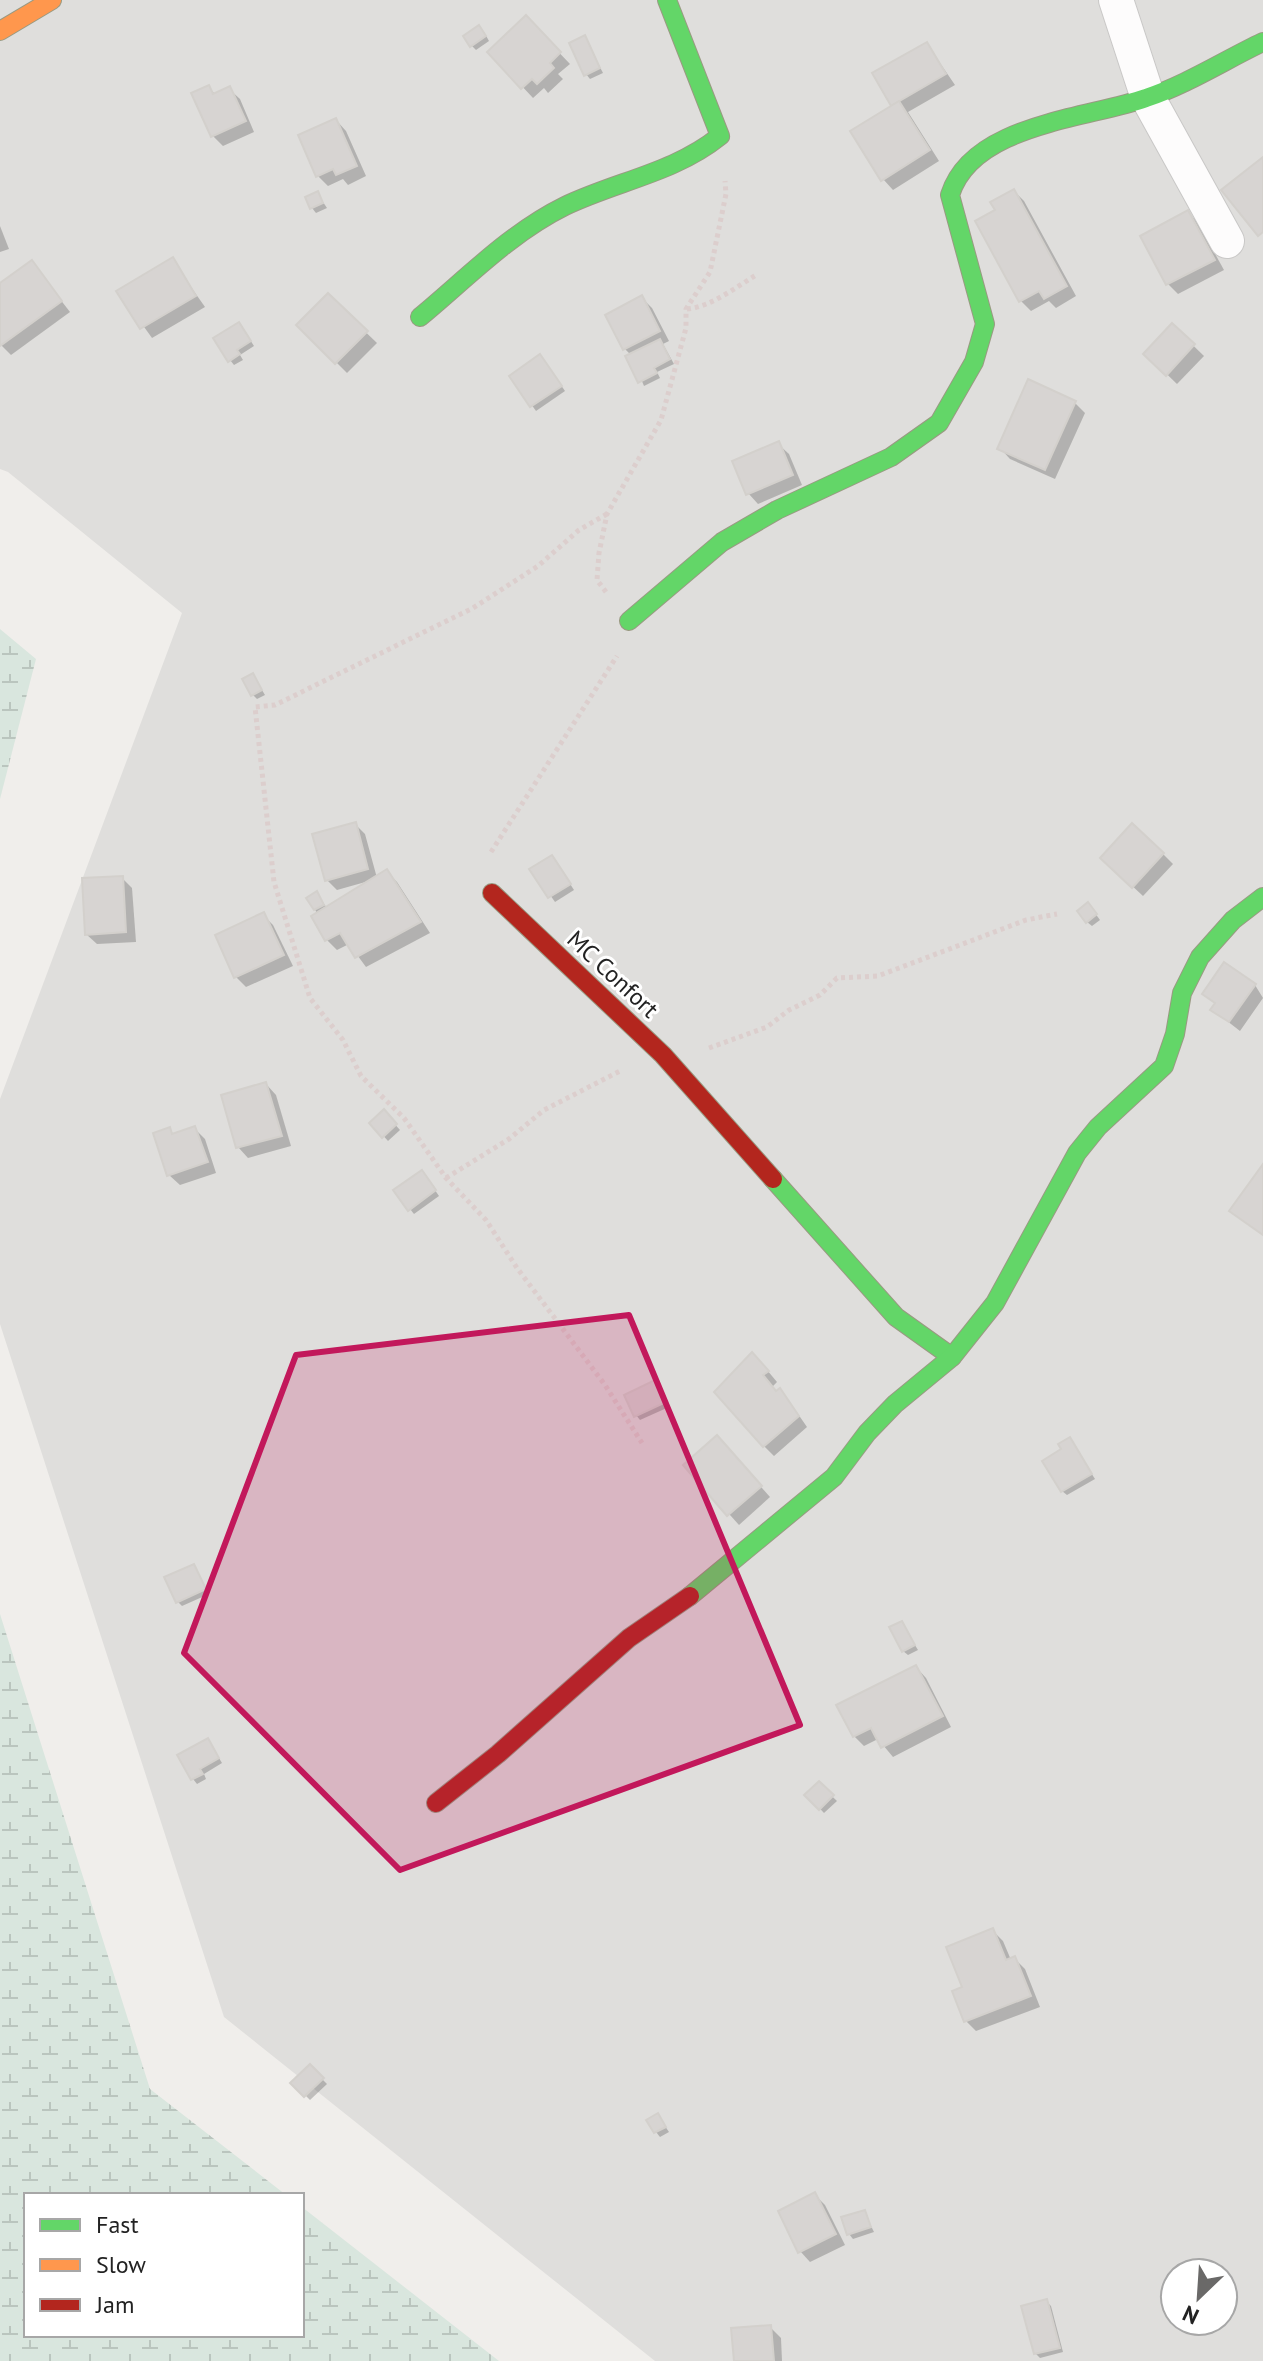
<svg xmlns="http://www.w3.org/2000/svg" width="1263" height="2361" viewBox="0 0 1263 2361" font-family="'PT Sans',sans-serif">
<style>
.residential{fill:#dfdedc;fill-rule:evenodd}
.wetland{fill:url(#wetland-marsh)}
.shadow{fill:#0003}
.building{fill:#d7d4d2;stroke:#d3d0cc;stroke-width:2}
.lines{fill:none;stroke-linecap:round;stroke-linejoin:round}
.street-casing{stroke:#c9c8c7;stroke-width:36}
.fast-casing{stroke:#999a82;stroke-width:20}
.slow-casing{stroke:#999a82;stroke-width:20}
.jam-casing{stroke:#999a82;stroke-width:20}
.path{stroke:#dccecd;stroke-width:5;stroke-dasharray:4 4;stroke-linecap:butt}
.street{stroke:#fdfcfc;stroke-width:34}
.fast{stroke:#63d668;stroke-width:18}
.slow{stroke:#ff974d;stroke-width:18}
.jam{stroke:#b3261e;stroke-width:18}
.marked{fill:#c2185b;fill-opacity:0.2;stroke:#c2185b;stroke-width:6;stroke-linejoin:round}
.labels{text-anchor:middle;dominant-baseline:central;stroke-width:6;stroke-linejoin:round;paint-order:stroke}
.street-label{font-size:24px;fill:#222;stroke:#fff}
</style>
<defs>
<pattern id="wetland-marsh" width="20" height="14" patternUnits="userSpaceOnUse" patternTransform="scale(2)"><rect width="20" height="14" fill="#d9e6de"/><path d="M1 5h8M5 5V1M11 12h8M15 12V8" fill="none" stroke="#bac5be"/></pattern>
</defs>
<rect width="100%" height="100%" fill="#f0eeeb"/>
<!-- residential -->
<path class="residential" d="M0 0H1263V2361H655L224 2017 0 1324V1099L182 613 8 472 0 469ZM1175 2273H1223V2321H1175Z"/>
<!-- wetland -->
<g class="wetland">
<polygon points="0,629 36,659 0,799"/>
<polygon points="0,1614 150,2089 286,2195 26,2195 26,2335 302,2335 302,2207 499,2361 0,2361"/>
</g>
<!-- shadow -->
<g class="shadow">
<polygon points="526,18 570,64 558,74 563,79 548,93 544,88 533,98 490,52"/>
<polygon points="484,32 489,41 476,50 472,46"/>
<polygon points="585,38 603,73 590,79 586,74"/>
<polygon points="927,44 955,85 908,112 939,161 893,190 883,179 893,107"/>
<polygon points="209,88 216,95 229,89 240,99 254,132 223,146 213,136"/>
<polygon points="336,120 346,131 366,176 348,185 343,179 328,186 318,176"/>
<polygon points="1014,191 1024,201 1076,296 1056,308 1049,301 1031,311 1021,301 997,211"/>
<polygon points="317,193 327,208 316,213 312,208"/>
<polygon points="1188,212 1198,223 1224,270 1178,294 1168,284"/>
<polygon points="0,226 9,249 0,252"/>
<polygon points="172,260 205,307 152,338 119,292"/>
<polygon points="32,263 70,312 11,355 0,344 0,286"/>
<polygon points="328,296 377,343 347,373 299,325"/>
<polygon points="642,298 652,308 669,341 663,344 674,364 657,372 660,378 644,386 631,355 625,349"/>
<polygon points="1172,325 1204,356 1177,384 1146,354"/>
<polygon points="243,329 254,346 240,355 243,360 234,365 230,360"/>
<polygon points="544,361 565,391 536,411 511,376"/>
<polygon points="1075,403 1085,413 1055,479 1010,459 1000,448"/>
<polygon points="778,444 789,454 802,485 758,504 748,493"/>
<polygon points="253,675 265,695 257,699 253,695"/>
<polygon points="355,824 365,834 377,878 387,872 397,882 430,933 366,967 349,944 337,950 327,940 315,909 317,894 327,908 369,881 337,890 327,880"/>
<polygon points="1163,854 1173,864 1143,896 1113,868"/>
<polygon points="556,862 574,890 555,902 532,869"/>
<polygon points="122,878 132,888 136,942 97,944 86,934"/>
<polygon points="1092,909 1100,920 1092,926 1087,922"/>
<polygon points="263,915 273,925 293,966 246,987 236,977"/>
<polygon points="1255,985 1263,998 1240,1031 1213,1010 1216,1005 1204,994"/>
<polygon points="266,1084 276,1095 291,1146 248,1158 238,1147"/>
<polygon points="384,1112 400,1130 388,1141 372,1123"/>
<polygon points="195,1129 205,1139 216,1173 180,1185 169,1175 169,1130 175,1135"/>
<polygon points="426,1177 439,1196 414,1214 410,1209"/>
<polygon points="762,1364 777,1382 772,1387 789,1401 807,1427 774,1456 764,1446"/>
<polygon points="655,1383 669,1407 640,1420 636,1415"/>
<polygon points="1070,1440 1095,1479 1067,1495 1062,1491"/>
<polygon points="727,1448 770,1497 739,1525 685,1465"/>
<polygon points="193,1566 209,1594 182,1606 178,1602"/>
<polygon points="901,1623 918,1650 908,1655 903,1651"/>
<polygon points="916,1667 926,1678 951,1727 893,1757 878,1739 864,1746 854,1736"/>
<polygon points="208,1740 222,1763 204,1774 206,1779 197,1784 193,1779"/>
<polygon points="819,1784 837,1801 824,1813 807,1795"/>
<polygon points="993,1931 1003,1941 1011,1960 1015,1959 1025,1969 1040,2007 976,2031 966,2021 964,1989"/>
<polygon points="310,2067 327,2084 310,2100 293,2083"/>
<polygon points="658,2116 669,2132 660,2137 656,2132"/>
<polygon points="815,2195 825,2205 845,2245 810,2262 800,2251"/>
<polygon points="864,2212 874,2232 853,2239 849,2234"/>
<polygon points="1046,2301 1051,2306 1063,2352 1040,2358 1035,2353"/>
<polygon points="770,2327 781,2338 782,2361 736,2361"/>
</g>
<!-- building -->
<g class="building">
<polygon points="526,15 561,52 550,63 554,68 537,84 532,79 521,89 487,52"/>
<polygon points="479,25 486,36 470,47 463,36"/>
<polygon points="585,35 600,68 584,76 569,43"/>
<polygon points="927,42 946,74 891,106 872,73"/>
<polygon points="209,85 213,94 230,86 246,121 211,137 191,93"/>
<polygon points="899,101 930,150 881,181 850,131"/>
<polygon points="336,118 357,166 336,175 333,169 316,177 298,135"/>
<polygon points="1263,157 1263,232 1258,236 1221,190"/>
<polygon points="1014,189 1067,286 1044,299 1039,291 1019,302 975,221 995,210 990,202"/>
<polygon points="318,191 323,203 310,209 305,197"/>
<polygon points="1188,210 1215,260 1166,285 1140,236"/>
<polygon points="173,257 196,296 140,329 116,291"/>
<polygon points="32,260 62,301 0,346 0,283"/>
<polygon points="328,293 368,331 335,364 296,325"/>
<polygon points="642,295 660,331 623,350 605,315"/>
<polygon points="239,322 251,341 237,350 240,354 228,362 213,338"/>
<polygon points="1172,323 1195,344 1166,376 1143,354"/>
<polygon points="660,339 670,359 654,368 657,373 638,383 625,356"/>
<polygon points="540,354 562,386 530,407 509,376"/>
<polygon points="1028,379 1076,401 1045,470 997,449"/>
<polygon points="779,441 793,475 746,495 732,461"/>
<polygon points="253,673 262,690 251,696 242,679"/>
<polygon points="356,822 368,869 325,881 312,834"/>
<polygon points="1132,823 1164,853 1132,888 1100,858"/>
<polygon points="552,855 571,884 548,898 529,869"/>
<polygon points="387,869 421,922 355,958 340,933 325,941 311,916"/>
<polygon points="123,876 126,932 85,935 82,878"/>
<polygon points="317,891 324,905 314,910 306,898"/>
<polygon points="1088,902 1097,914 1086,923 1077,911"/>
<polygon points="264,912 284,955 234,978 215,935"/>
<polygon points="1224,962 1256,984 1229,1022 1210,1010 1215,1003 1202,994"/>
<polygon points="266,1082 282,1136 236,1148 221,1095"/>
<polygon points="384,1109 397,1124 382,1138 369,1123"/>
<polygon points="195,1126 208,1162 167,1176 153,1133 170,1127 172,1134"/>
<polygon points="1263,1164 1263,1235 1229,1211"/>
<polygon points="422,1170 436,1190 408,1211 393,1190"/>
<polygon points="752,1352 769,1371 763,1375 776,1391 780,1388 799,1416 763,1447 714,1392"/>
<polygon points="655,1380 666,1402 634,1417 624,1395"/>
<polygon points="717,1435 762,1486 727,1516 683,1465"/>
<polygon points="1070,1437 1092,1474 1061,1492 1042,1461 1061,1449 1058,1444"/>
<polygon points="194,1564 206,1589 176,1603 164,1577"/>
<polygon points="902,1621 915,1645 902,1652 889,1627"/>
<polygon points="916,1665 943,1716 881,1748 871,1728 853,1737 836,1705"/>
<polygon points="208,1738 219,1758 200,1769 203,1774 191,1780 177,1755"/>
<polygon points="819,1781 834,1795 819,1810 804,1795"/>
<polygon points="993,1928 1006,1960 1015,1956 1031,1996 964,2022 952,1991 962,1987 946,1947"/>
<polygon points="310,2064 324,2078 304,2097 290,2083"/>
<polygon points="658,2113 666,2127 654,2133 646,2120"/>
<polygon points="815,2192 836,2234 798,2253 778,2211"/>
<polygon points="865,2210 871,2227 847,2235 841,2217"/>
<polygon points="1047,2299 1060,2348 1034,2354 1021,2306"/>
<polygon points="771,2325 774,2361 734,2361 731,2328"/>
</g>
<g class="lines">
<!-- street casing -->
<g class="street-casing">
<polyline id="street" points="1116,0 1148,98 1227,241"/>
</g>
<!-- fast casing -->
<g class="fast-casing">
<g id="fast">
<path d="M420 317C466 279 510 233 565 206 617 181 674 173 720 136L667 0"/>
<path d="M629 621 722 542 777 510 891 457 939 423 974 362 985 324 950 195C972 124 1086 119 1146 98 1186 85 1225 60 1263 42"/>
<polyline points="773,1179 896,1317 952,1357"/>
<polyline points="690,1596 834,1477 867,1433 895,1404 952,1357 995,1303 1077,1153 1098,1127 1164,1066 1175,1034 1182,993 1200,957 1233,920 1263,897"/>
</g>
</g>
<!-- slow casing -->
<g class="slow-casing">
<polyline id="slow" points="0,31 52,0"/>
</g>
<!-- jam casing -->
<g class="jam-casing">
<g id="jam">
<polyline points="492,893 663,1055 773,1179"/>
<polyline points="436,1803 498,1754 629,1638 690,1596"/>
</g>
</g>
<!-- path -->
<g class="path">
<path d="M687 309C710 307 735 288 756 275"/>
<polyline points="607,514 579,530 538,566 473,608 275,705 255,707 274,882 310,998 343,1040 361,1076 404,1118 446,1178 486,1220 517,1268 605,1385 642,1443"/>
<polyline points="606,592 597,580 599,553 607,514 661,420 686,328 686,309 710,272 726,194 725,181"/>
<polyline points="491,852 617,656"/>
<polyline points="709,1048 767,1027 789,1010 820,995 837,978 878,976 1026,920 1057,914"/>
<polyline points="446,1178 509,1139 544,1110 622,1070"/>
</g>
<!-- street -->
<use href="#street" class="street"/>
<!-- fast -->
<use href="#fast" class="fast"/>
<!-- slow -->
<use href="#slow" class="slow"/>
<!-- jam -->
<use href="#jam" class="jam"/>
</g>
<!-- marked area -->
<path class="marked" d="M629 1315 800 1725 400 1870 184 1653 296 1355Z"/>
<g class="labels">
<!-- street labels -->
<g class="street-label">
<text transform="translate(613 974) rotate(43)">MC Confort</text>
</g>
</g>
<!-- legend -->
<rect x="24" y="2193" width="280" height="144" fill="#ffffff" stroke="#a7a7a7" stroke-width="2"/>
<rect x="40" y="2219" width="40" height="12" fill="#63d668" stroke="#a7a7a7" stroke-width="2"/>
<text x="96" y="2233" font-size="24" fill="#222222">Fast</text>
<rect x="40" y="2259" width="40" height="12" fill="#ff974d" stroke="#a7a7a7" stroke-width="2"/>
<text x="96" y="2273" font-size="24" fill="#222222">Slow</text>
<rect x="40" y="2299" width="40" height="12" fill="#b3261e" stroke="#a7a7a7" stroke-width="2"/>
<text x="96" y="2313" font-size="24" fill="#222222">Jam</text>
<!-- north arrow -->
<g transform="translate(1199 2297) rotate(205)"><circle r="38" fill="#ffffff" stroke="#a7a7a7" stroke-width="2"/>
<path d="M0-6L14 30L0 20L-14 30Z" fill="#6a6968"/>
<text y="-12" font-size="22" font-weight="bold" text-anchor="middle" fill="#222222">N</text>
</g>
</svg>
